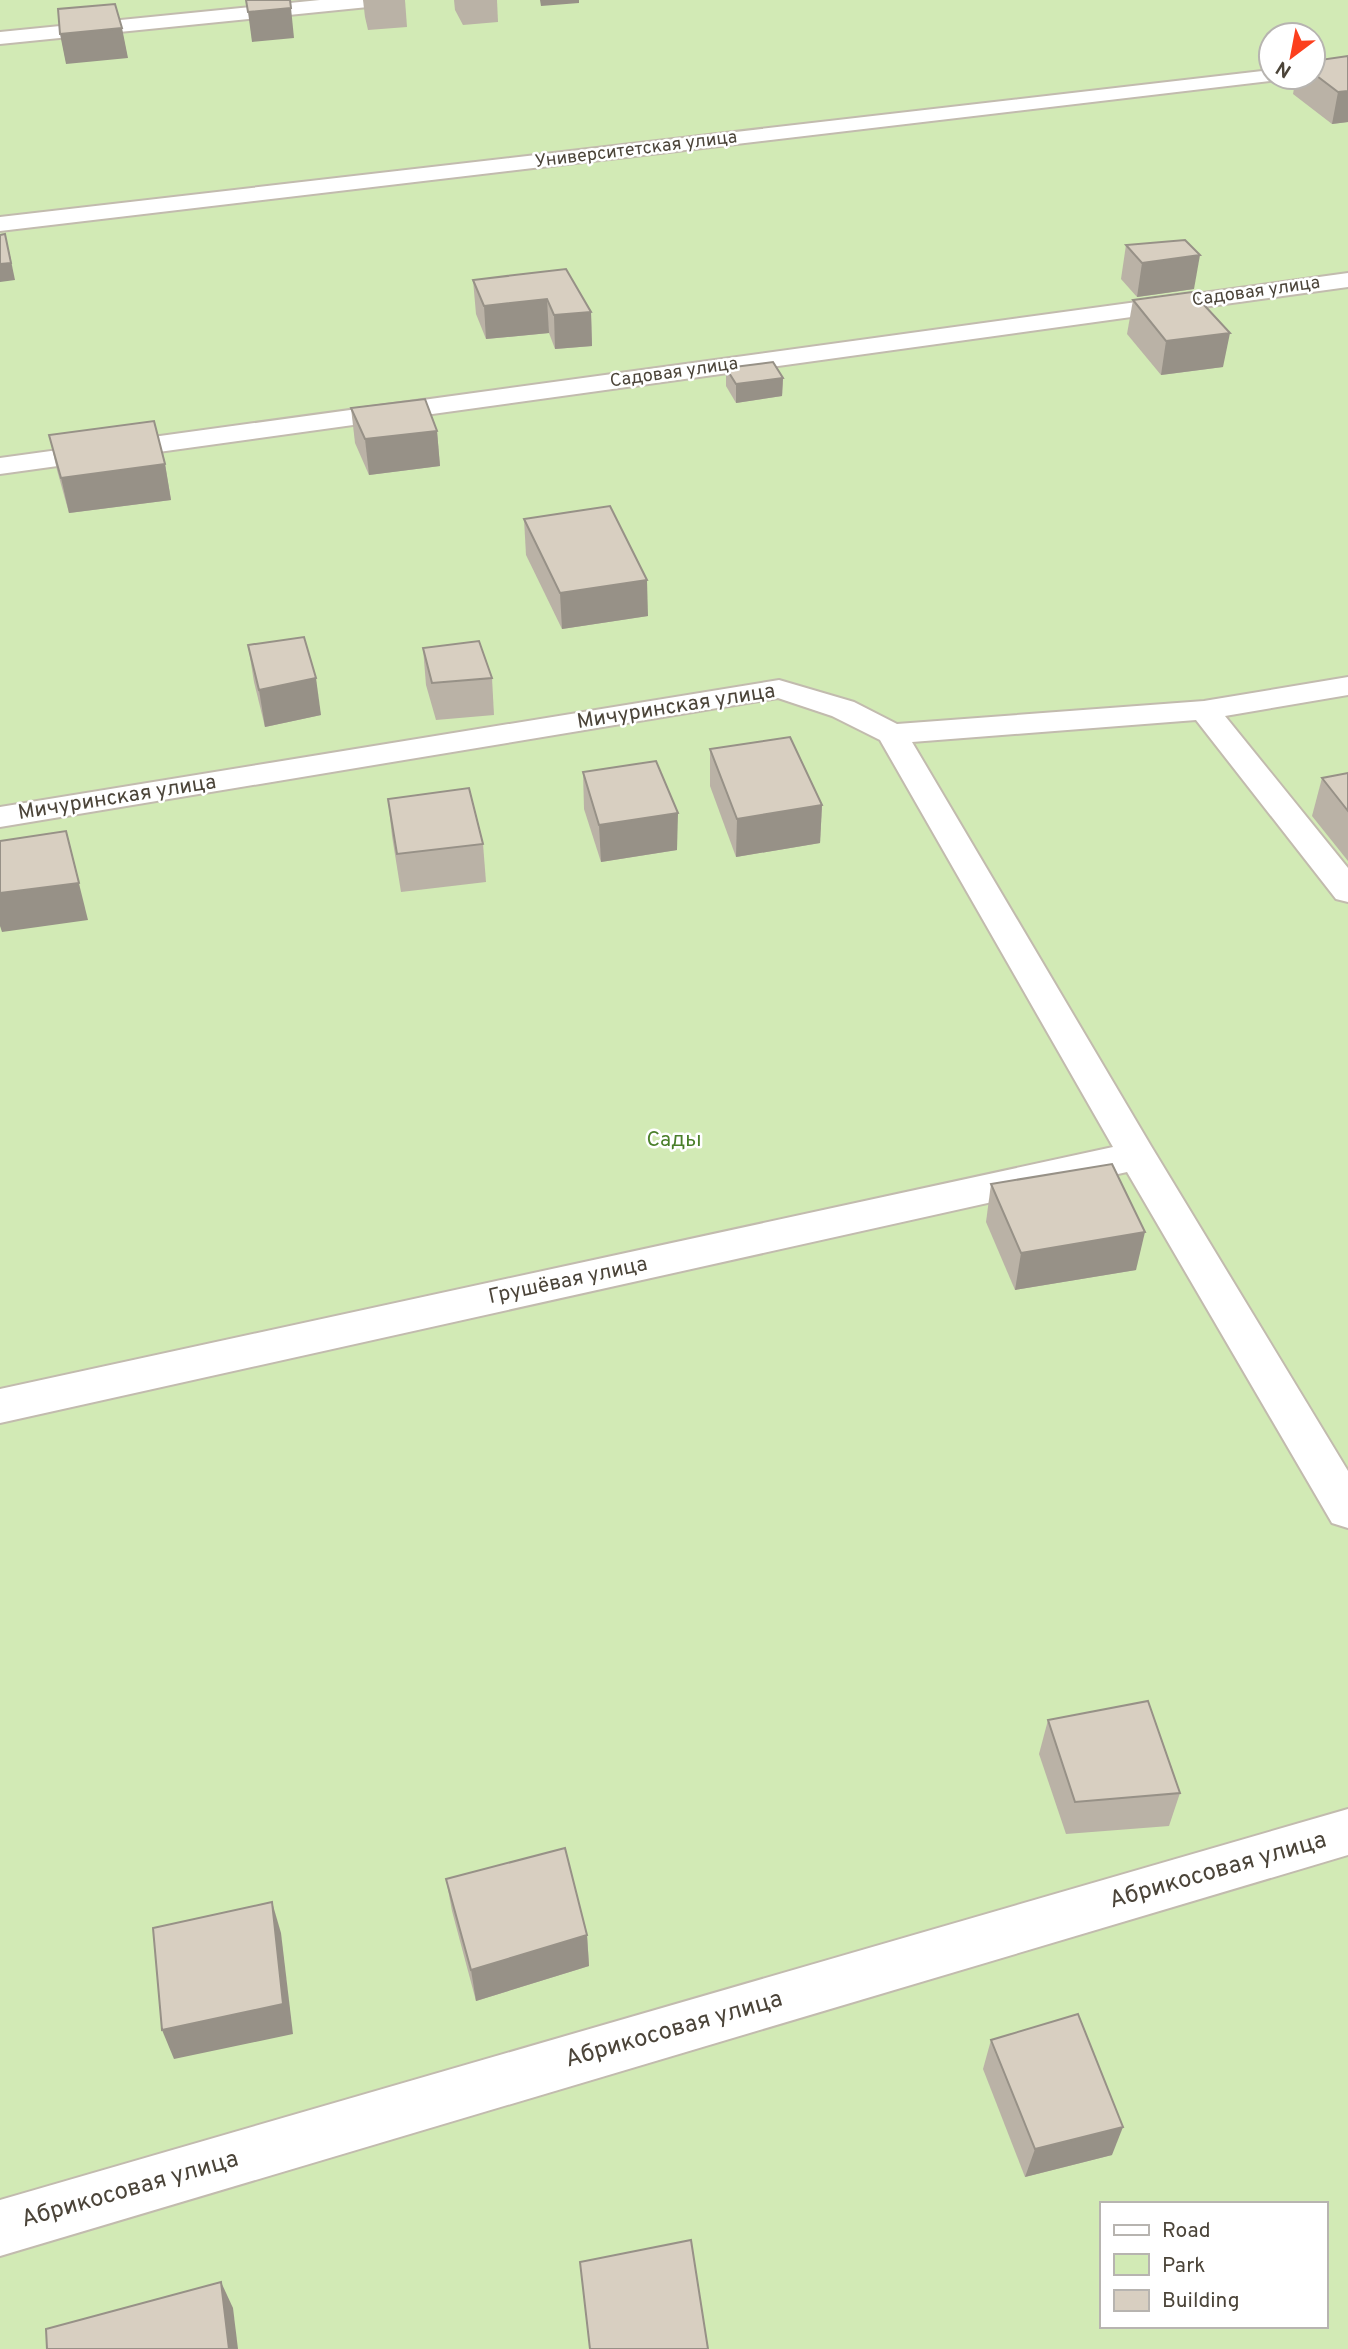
<svg xmlns="http://www.w3.org/2000/svg" width="1348" height="2349" viewBox="0 0 1348 2349" font-family="Overpass,sans-serif">
<style>
.green{fill:#d2eab5;fill-rule:evenodd}
.lines{fill:none;stroke-linecap:round;stroke-linejoin:round}
.minor-casing{stroke:#c2bbae;stroke-width:4}
.minor{fill:#fff;fill-rule:evenodd}
.wall{fill:#bab2a6}
.shaded-wall{fill:#979187}
.building{fill:#d8cfc1;stroke:#979187;stroke-width:2}
.labels{text-anchor:middle;dominant-baseline:central;stroke-width:5;stroke-linejoin:round;paint-order:stroke}
.far-street-label{font-size:18px;fill:#4b4439;stroke:#fff}
.street-label{font-size:21px;fill:#4b4439;stroke:#fff}
.park-label{font-size:21px;fill:#4a7f2a;stroke:#fff}
.near-street-label{font-size:24px;fill:#4b4439;stroke:#fff}
</style>
<rect width="100%" height="100%" fill="#f6f3ec"/>
<!-- green -->
<path class="green" d="M0 0H1348V2349H0ZM1271 35H1313V77H1271ZM1101 2204H1325V2326H1101Z"/>
<g class="lines">
<!-- minor casing -->
<g class="minor-casing">
<g id="minor">
<polygon points="320,0 388,0 378,6 0,44 0,32"/>
<polygon points="1271,70 1271,77 1281,77 1278,80 0,231 0,217"/>
<polygon points="1348,273 1348,287 0,474 0,458"/>
<polygon points="1348,677 1348,695 1225,716 1348,868 1348,902 1336,899 1196,720 912,742 1151,1146 1348,1471 1348,1528 1332,1523 1127,1172 0,1423 0,1389 1113,1147 880,740 832,716 778,698 0,827 0,807 779,680 854,702 897,724 1204,701"/>
<polygon points="1348,1809 1348,1855 0,2256 0,2200"/>
</g>
</g>
<!-- minor -->
<use href="#minor" class="minor"/>
</g>
<!-- wall -->
<g class="wall">
<polygon points="363,0 405,0 407,27 368,30 365,17"/>
<polygon points="454,0 497,0 498,22 463,25 455,10"/>
<polygon points="1348,56 1348,122 1332,124 1293,94 1296,77 1313,77 1313,61"/>
<polygon points="1126,245 1194,289 1137,297 1121,279"/>
<polygon points="473,280 591,312 592,346 555,349 549,333 486,339 476,314"/>
<polygon points="1133,300 1223,367 1161,375 1127,334"/>
<polygon points="726,368 783,378 782,396 736,403 726,386"/>
<polygon points="351,408 437,431 440,466 369,475 355,443"/>
<polygon points="49,435 165,464 171,500 69,513 57,470"/>
<polygon points="524,519 648,616 562,629 526,555"/>
<polygon points="248,645 321,715 265,727 254,682"/>
<polygon points="423,648 492,678 494,715 436,720 426,685"/>
<polygon points="710,749 822,805 820,843 736,857 710,786"/>
<polygon points="583,772 677,850 601,862 584,809"/>
<polygon points="1348,773 1348,861 1312,816 1322,778"/>
<polygon points="388,799 483,844 486,882 401,892 392,836"/>
<polygon points="991,1184 1136,1270 1015,1290 986,1222"/>
<polygon points="1048,1720 1180,1793 1169,1826 1066,1834 1039,1754"/>
<polygon points="446,1879 587,1935 589,1966 476,2001 452,1911"/>
<polygon points="991,2040 1112,2155 1025,2177 983,2069"/>
</g>
<!-- shaded-wall -->
<g class="shaded-wall">
<polygon points="540,0 579,0 579,3 541,6"/>
<polygon points="291,8 294,38 252,42 248,12"/>
<polygon points="122,28 128,58 66,64 60,34"/>
<polygon points="1348,91 1348,122 1332,124 1338,92"/>
<polygon points="9,251 15,280 0,282 0,264"/>
<polygon points="1200,255 1194,289 1137,297 1142,263"/>
<polygon points="547,299 549,333 486,339 484,306"/>
<polygon points="591,312 592,346 555,349 554,315"/>
<polygon points="1230,333 1223,367 1161,375 1166,341"/>
<polygon points="783,378 782,396 736,403 736,384"/>
<polygon points="437,431 440,466 369,475 365,439"/>
<polygon points="165,464 171,500 69,513 61,478"/>
<polygon points="647,580 648,616 562,629 560,593"/>
<polygon points="316,678 321,715 265,727 259,690"/>
<polygon points="822,805 820,843 736,857 737,819"/>
<polygon points="678,813 677,850 601,862 599,825"/>
<polygon points="66,831 88,920 2,932 0,926 0,893"/>
<polygon points="1145,1232 1136,1270 1015,1290 1021,1253"/>
<polygon points="272,1902 281,1933 293,2034 174,2059 162,2030"/>
<polygon points="587,1935 589,1966 476,2001 471,1970"/>
<polygon points="1123,2127 1112,2155 1025,2177 1035,2149"/>
<polygon points="221,2282 233,2308 238,2349 229,2349"/>
</g>
<!-- building -->
<g class="building">
<polygon points="246,0 290,0 291,8 248,12"/>
<polygon points="115,4 122,28 60,34 58,9"/>
<polygon points="1348,56 1348,91 1338,92 1313,73 1313,61"/>
<polygon points="5,234 11,263 0,264 0,235"/>
<polygon points="1185,240 1200,255 1142,263 1126,245"/>
<polygon points="566,269 591,312 554,315 547,299 484,306 473,280"/>
<polygon points="1192,292 1230,333 1166,341 1133,300"/>
<polygon points="773,362 783,378 736,384 726,368"/>
<polygon points="425,399 437,431 365,439 351,408"/>
<polygon points="154,421 165,464 61,478 49,435"/>
<polygon points="610,506 647,580 560,593 524,519"/>
<polygon points="304,637 316,678 259,690 248,645"/>
<polygon points="479,641 492,678 432,683 423,648"/>
<polygon points="790,737 822,805 737,819 710,749"/>
<polygon points="656,761 678,813 599,825 583,772"/>
<polygon points="1348,773 1348,811 1322,778"/>
<polygon points="469,788 483,844 397,854 388,799"/>
<polygon points="66,831 79,883 0,893 0,841"/>
<polygon points="1112,1164 1145,1232 1021,1253 991,1184"/>
<polygon points="1148,1701 1180,1793 1075,1802 1048,1720"/>
<polygon points="565,1848 587,1935 471,1970 446,1879"/>
<polygon points="272,1902 283,2004 162,2030 153,1928"/>
<polygon points="1078,2014 1123,2127 1035,2149 991,2040"/>
<polygon points="691,2240 708,2349 590,2349 580,2262"/>
<polygon points="221,2282 229,2349 47,2349 46,2329"/>
</g>
<g class="labels">
<!-- far-street labels -->
<g class="far-street-label">
<text transform="translate(636 150) rotate(-7)">Университетская улица</text>
<text transform="translate(1256 292) rotate(-8)">Садовая улица</text>
<text transform="translate(674 373) rotate(-8)">Садовая улица</text>
</g>
<!-- street labels -->
<g class="street-label">
<text transform="translate(676 707) rotate(-9)">Мичуринская улица</text>
<text transform="translate(117 798) rotate(-9)">Мичуринская улица</text>
<text transform="translate(568 1281) rotate(-12)">Грушёвая улица</text>
</g>
<!-- park labels -->
<g class="park-label">
<text x="674" y="1140">Сады</text>
</g>
<!-- near-street labels -->
<g class="near-street-label">
<text transform="translate(1218 1871) rotate(-16)">Абрикосовая улица</text>
<text transform="translate(674 2030) rotate(-16)">Абрикосовая улица</text>
<text transform="translate(130 2190) rotate(-16)">Абрикосовая улица</text>
</g>
</g>
<!-- legend -->
<rect x="1100" y="2202" width="228" height="126" fill="#ffffff" stroke="#b7b4b0" stroke-width="2"/>
<rect x="1114" y="2225" width="35" height="10" fill="#ffffff" stroke="#b7b4b0" stroke-width="2"/>
<text x="1162" y="2237" font-size="21" fill="#4b4439">Road</text>
<rect x="1114" y="2254" width="35" height="21" fill="#d2eab5" stroke="#b7b4b0" stroke-width="2"/>
<text x="1162" y="2272" font-size="21" fill="#4b4439">Park</text>
<rect x="1114" y="2290" width="35" height="21" fill="#d8cfc1" stroke="#b7b4b0" stroke-width="2"/>
<text x="1162" y="2307" font-size="21" fill="#4b4439">Building</text>
<!-- north arrow -->
<g transform="translate(1292 56) rotate(212)"><circle r="33" fill="#ffffff" stroke="#b7b4b0" stroke-width="2"/>
<path d="M0-5L12 26L0 18L-12 26Z" fill="#fc3f1d"/>
<text y="-10" font-size="19" font-weight="bold" text-anchor="middle" fill="#4b4439">N</text>
</g>
</svg>
